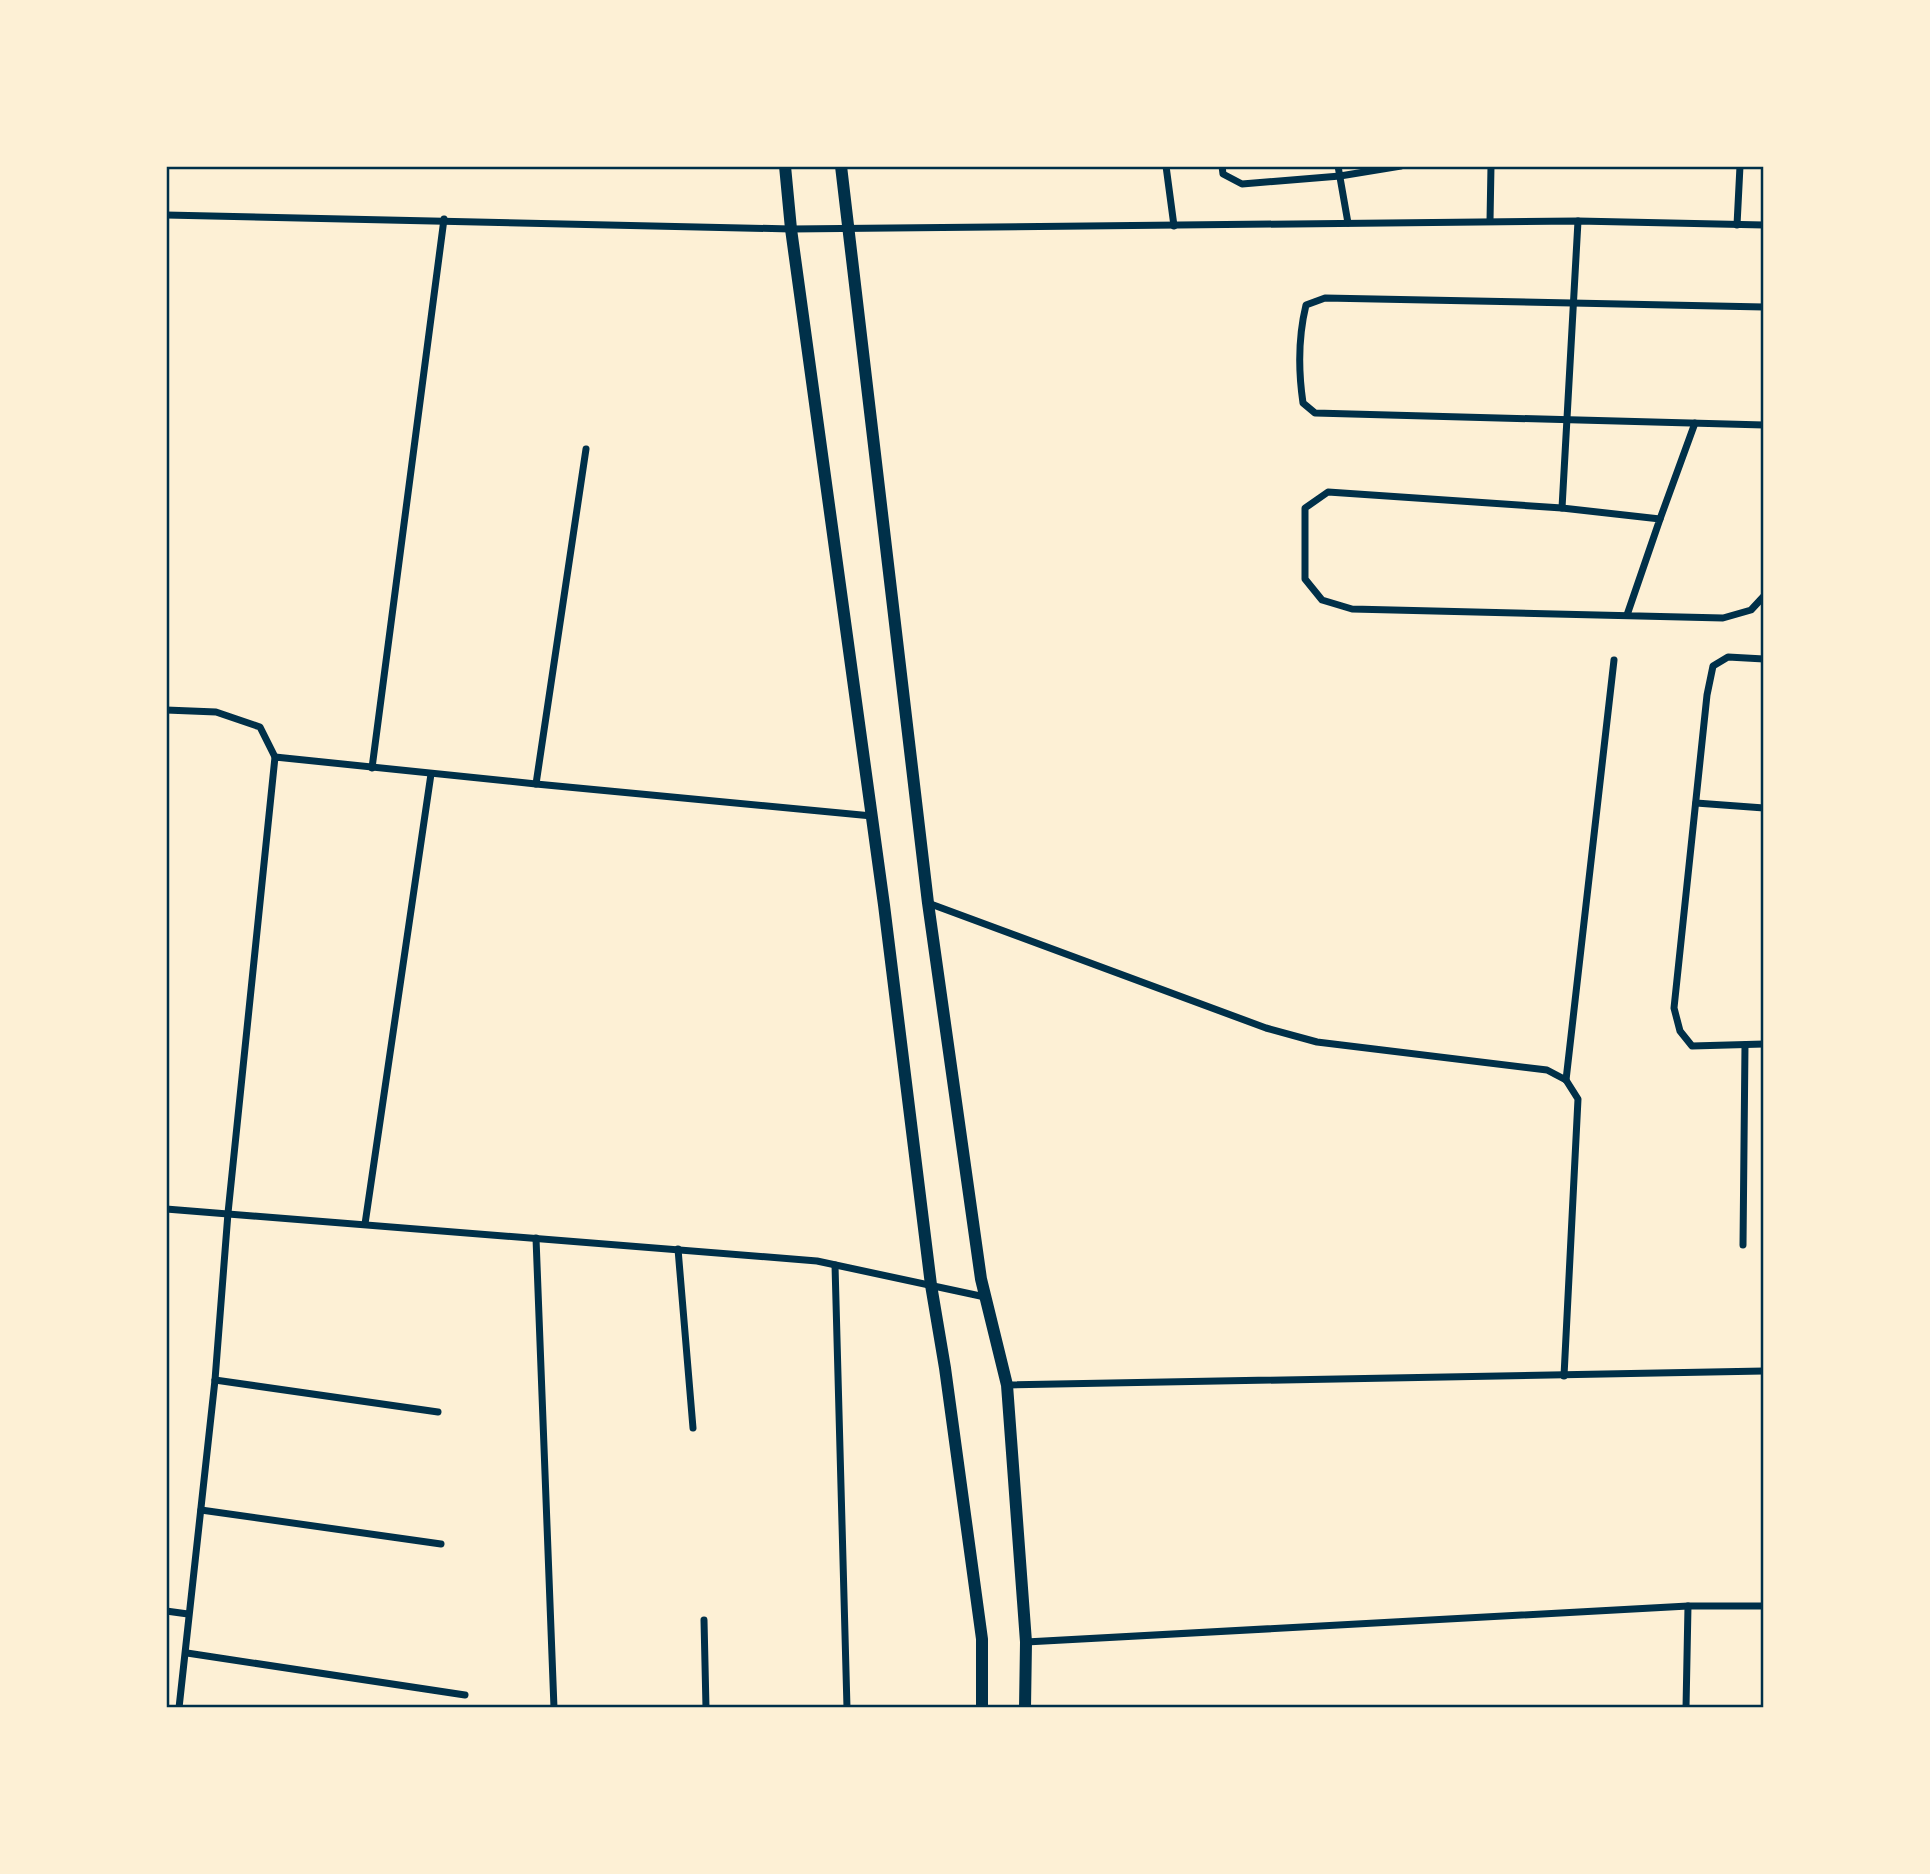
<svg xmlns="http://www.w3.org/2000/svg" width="1930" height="1874" viewBox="0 0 1930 1874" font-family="Barlow,sans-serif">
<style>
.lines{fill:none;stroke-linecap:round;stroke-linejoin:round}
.minor{stroke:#003049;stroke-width:7}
.tertiary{stroke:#003049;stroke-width:12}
.neatline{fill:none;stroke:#003049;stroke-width:2.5}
</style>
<rect width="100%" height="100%" fill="#fdf0d5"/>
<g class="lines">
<!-- minor -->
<g class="minor">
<polyline points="1166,166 1174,226"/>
<polyline points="1222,166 1223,174 1242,184 1340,176 1401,166"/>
<polyline points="1338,166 1348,223"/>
<polyline points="166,215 791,229 1578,221 1764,225"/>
<polyline points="1490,221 1491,166"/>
<polyline points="1737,225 1740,166"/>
<path d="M1764 307 1325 298 1306 305C1298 338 1298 369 1303 403L1315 413 1764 425"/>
<polyline points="1562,508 1578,221"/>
<polyline points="1660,519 1695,423"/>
<polyline points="1627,615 1660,519 1562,508 1328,492 1305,508 1305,579 1322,600 1352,609 1723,618 1751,610 1764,596"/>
<polyline points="1764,659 1728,657 1713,666 1707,695 1674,1008 1680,1031 1692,1046 1764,1044"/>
<polyline points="166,710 216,712 260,727 275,757"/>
<polyline points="372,768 444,219"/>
<polyline points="536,784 872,816"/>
<polyline points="1696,803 1764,808"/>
<polyline points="928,903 1266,1028 1317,1042 1547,1070 1566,1080 1578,1099 1564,1376"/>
<polyline points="1566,1080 1614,660"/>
<polyline points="166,1209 817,1261 985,1297"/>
<polyline points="365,1224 431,774"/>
<polyline points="536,1238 554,1708"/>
<polyline points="1743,1245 1745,1045"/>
<polyline points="678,1249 693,1428"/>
<polyline points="835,1265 847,1708"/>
<polyline points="215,1380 438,1412"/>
<polyline points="1007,1385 1764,1371"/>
<polyline points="201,1510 441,1544"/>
<polyline points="166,1611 188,1614"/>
<polyline points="704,1620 706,1708"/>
<polyline points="1026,1642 1688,1606 1764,1606"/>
<polyline points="187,1653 465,1695"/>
<polyline points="179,1708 215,1380 228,1213 275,757 536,784 586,449"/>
<polyline points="1686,1708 1688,1606"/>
</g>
<!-- tertiary -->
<g class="tertiary">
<polyline points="785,166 791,229 884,905 931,1285 945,1368 982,1639 982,1708"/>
<polyline points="841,166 928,903 981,1279 1007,1385 1026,1642 1025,1708"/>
</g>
</g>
<!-- border -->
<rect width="1930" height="1874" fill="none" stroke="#fdf0d5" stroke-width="336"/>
<rect x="168" y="168" width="1594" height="1538" class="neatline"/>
</svg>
